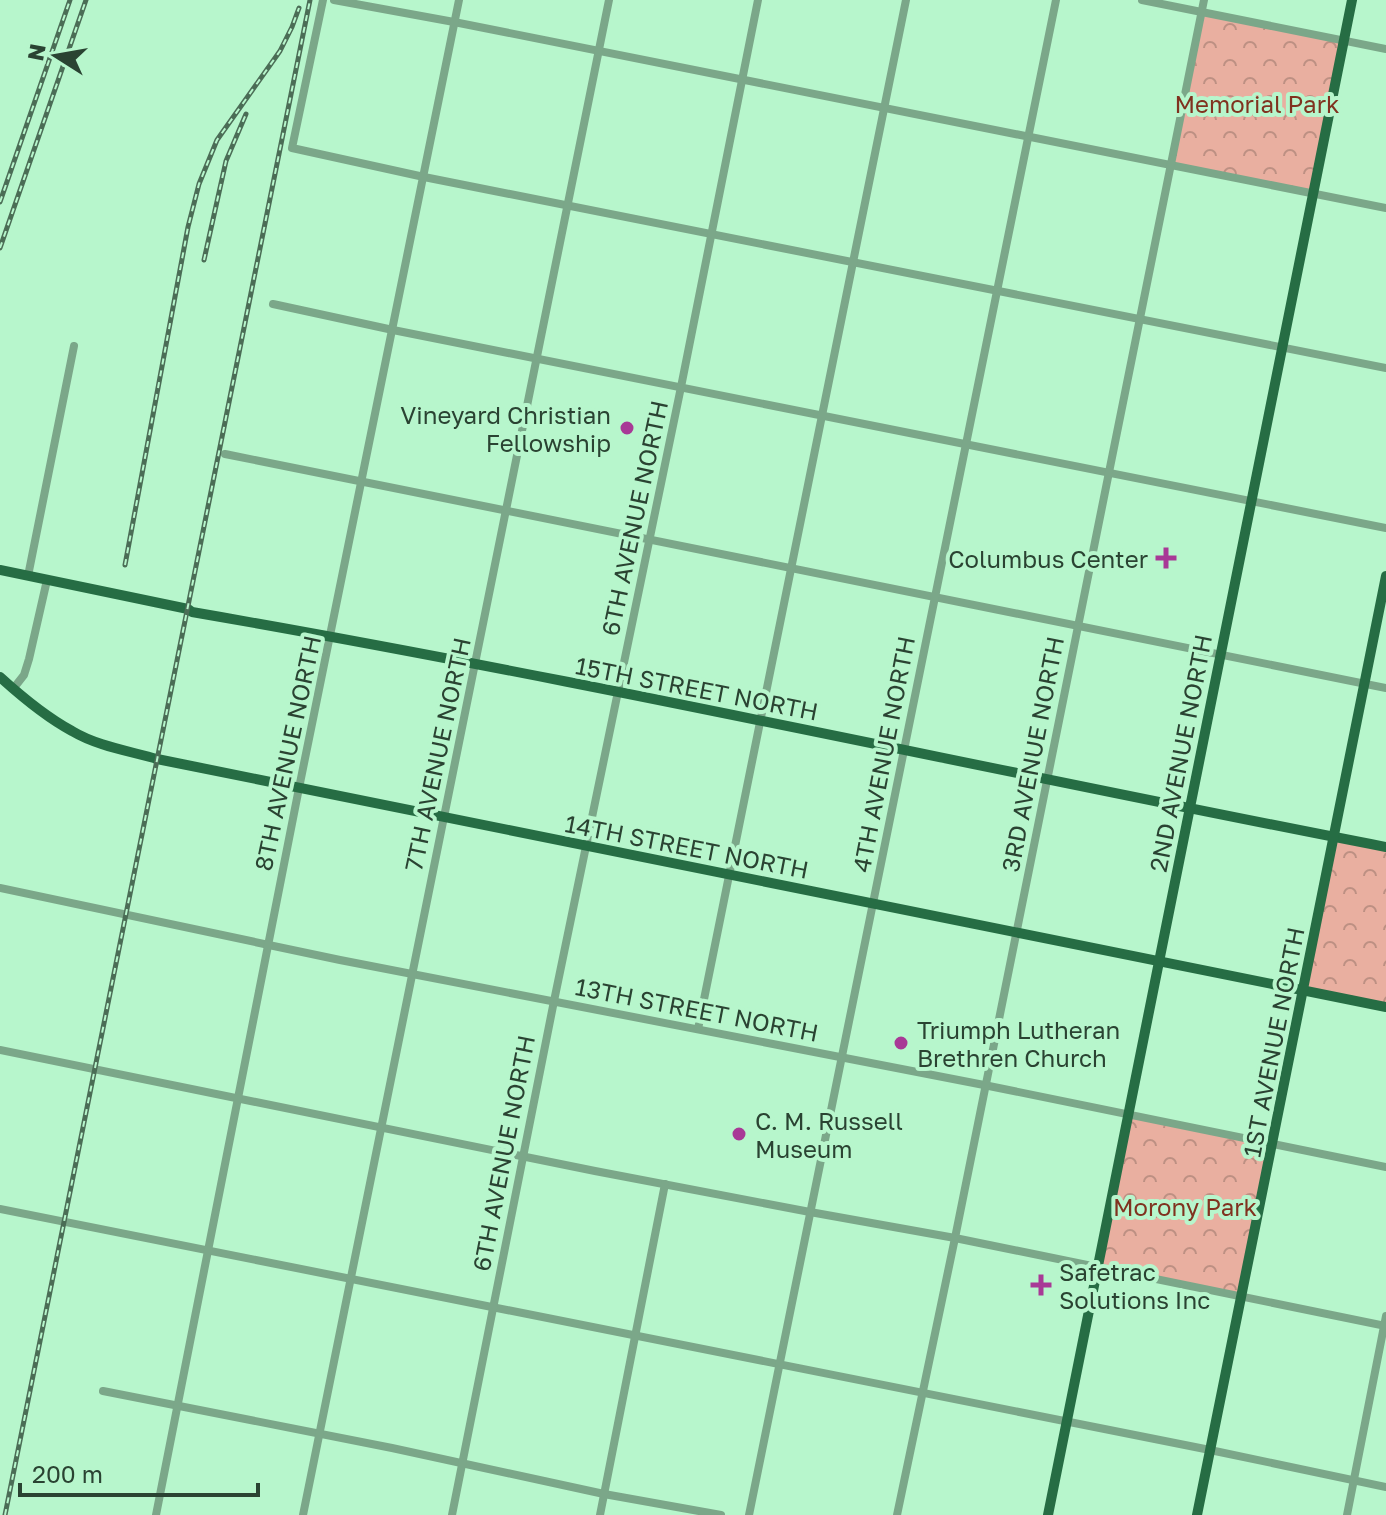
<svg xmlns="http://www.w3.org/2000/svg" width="1386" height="1515" viewBox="0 0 1386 1515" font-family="'Golos Text',sans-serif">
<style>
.park{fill:url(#park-crowns)}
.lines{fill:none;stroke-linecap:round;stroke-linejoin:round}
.minor{stroke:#7ba789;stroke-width:8}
.major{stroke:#266d44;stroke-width:10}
.rail-casing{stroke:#4b6d56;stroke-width:5}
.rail{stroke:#b7f6cc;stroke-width:2;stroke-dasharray:6;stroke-linecap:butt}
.poi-dot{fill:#a83996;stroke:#b7f6cc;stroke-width:3}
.labels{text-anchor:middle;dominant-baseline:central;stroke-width:8;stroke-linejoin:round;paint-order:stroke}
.park-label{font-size:24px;fill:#80321f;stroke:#b7f6cc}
.poi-label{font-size:24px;fill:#2a4332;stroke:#b7f6cc;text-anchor:start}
.street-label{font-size:24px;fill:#2a4332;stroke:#b7f6cc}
</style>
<defs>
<pattern id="park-crowns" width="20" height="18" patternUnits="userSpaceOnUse" patternTransform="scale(2)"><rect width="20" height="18" fill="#e9afa0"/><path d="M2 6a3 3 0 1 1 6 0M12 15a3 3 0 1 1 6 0" fill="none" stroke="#bd9083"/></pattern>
</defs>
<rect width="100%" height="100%" fill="#b7f6cc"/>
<!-- park -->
<g class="park">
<polygon points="1201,12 1343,41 1313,194 1172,165"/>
<polygon points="1333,837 1386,847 1386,1007 1304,990"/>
<polygon points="1128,1114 1273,1144 1240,1297 1098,1268"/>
</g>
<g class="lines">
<!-- minor -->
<g class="minor">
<polyline points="323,0 292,148 424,177 1386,368"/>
<polyline points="334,0 454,22 1386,208"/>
<polyline points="1142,0 1386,49"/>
<polyline points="273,304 393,330 1386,528"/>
<polyline points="225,454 1386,688"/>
<polyline points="28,576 74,346"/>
<polyline points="13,689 24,675 29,659 47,580"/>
<polyline points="0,888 340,960 984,1085 1386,1167"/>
<polyline points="698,1029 906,0"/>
<polyline points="0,1050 595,1171 810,1212 955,1238 1386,1326"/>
<polyline points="0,1209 1210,1450 1386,1487"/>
<polyline points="103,1391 392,1448 604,1494 721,1515"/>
<polyline points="156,1515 299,788 459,0"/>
<polyline points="303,1515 609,0"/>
<polyline points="452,1515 554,1001 681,387 758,0"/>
<polyline points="600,1515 665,1184"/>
<polyline points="749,1515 1056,0"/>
<polyline points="897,1515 955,1238 1204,0"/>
<polyline points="1347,1515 1386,1316"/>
</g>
<!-- major -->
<g class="major">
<path d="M0 570 188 609 192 612C592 681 988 770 1386 847"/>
<path d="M0 677C22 697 46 717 72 731 97 746 129 751 157 759L1386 1007"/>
<polyline points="1048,1515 1352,0"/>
<path d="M1197 1515C1260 1202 1324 889 1386 576"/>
</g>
<!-- rail casing -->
<g class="rail-casing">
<g id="rail">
<polyline points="0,202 70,0"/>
<polyline points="0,248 86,0"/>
<polyline points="204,260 226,161 246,114"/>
<polyline points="125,565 188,227 199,184 217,140 280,51 292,27 299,8"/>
<polyline points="5,1515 310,0"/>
</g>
</g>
<!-- rail -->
<use href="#rail" class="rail"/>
</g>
<!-- markers -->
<g class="poi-dot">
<circle cx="627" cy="428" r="8"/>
<path d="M1162 546h8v8h8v8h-8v8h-8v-8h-8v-8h8z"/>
<circle cx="901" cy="1043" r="8"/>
<circle cx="739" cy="1134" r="8"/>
<path d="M1037 1273h8v8h8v8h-8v8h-8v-8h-8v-8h8z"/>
</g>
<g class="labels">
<!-- park labels -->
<g class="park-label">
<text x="1257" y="103">Memorial Park</text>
<text x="1185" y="1206">Morony Park</text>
</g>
<!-- poi labels -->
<g class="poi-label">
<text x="611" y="414" text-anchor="end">Vineyard Christian<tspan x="611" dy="28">Fellowship</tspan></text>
<text x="1148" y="558" text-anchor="end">Columbus Center</text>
<text x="917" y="1029">Triumph Lutheran<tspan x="917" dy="28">Brethren Church</tspan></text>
<text x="755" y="1120">C. M. Russell<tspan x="755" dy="28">Museum</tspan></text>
<text x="1059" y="1271">Safetrac<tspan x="1059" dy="28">Solutions Inc</tspan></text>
</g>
<!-- street labels -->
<g class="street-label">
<text transform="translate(634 518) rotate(-78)">6TH AVENUE NORTH</text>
<text transform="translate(697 688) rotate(11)">15TH STREET NORTH</text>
<text transform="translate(287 753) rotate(-78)">8TH AVENUE NORTH</text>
<text transform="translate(1180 753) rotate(-79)">2ND AVENUE NORTH</text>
<text transform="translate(437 754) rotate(-78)">7TH AVENUE NORTH</text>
<text transform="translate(883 754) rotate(-79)">4TH AVENUE NORTH</text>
<text transform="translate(1032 754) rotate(-79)">3RD AVENUE NORTH</text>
<text transform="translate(687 846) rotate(11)">14TH STREET NORTH</text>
<text transform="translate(697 1009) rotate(11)">13TH STREET NORTH</text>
<text transform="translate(1273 1042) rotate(-79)">1ST AVENUE NORTH</text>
<text transform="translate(503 1153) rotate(-79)">6TH AVENUE NORTH</text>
</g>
</g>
<!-- north arrow -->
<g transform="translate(56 56) rotate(281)" stroke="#b7f6cc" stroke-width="6" paint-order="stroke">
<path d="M0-6L14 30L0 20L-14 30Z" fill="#2a4332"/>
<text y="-12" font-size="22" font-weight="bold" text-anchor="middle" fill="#2a4332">N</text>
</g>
<!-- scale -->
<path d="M20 1483v12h238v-12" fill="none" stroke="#2a4332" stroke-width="4"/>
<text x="32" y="1483" font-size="24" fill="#2a4332" stroke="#b7f6cc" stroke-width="6" paint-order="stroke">200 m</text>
</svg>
